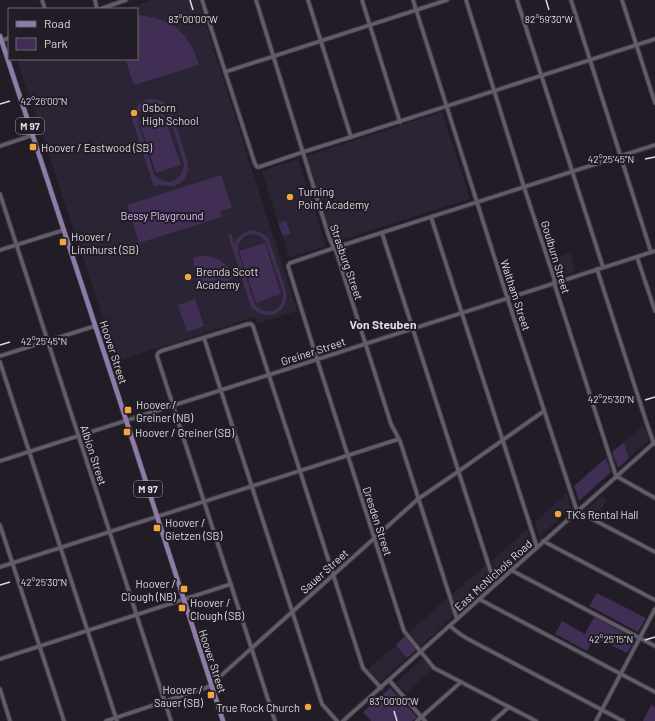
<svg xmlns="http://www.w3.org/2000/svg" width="655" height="721" viewBox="0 0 655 721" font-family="Barlow,sans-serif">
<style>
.built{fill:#2b2434;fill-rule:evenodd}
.green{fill:#402e54;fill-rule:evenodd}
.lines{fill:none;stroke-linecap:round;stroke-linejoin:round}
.minor-casing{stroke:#39363d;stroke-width:5.5}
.major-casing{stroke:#39363d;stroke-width:6}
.minor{stroke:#615c68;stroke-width:3.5}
.major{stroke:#8f7ba8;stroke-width:4.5}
.ticks{fill:none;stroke:#dedbe2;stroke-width:1.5}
.poi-dot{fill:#f1a63f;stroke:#211c26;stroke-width:1.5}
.labels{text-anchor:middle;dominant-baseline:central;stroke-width:4;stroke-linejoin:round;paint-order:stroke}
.shield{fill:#211c26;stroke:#a5a2aa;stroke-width:1}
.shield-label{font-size:10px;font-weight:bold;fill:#dedbe2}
.poi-label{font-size:11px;fill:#dedbe2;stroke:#211c26;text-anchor:start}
.park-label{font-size:11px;fill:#ddc4fc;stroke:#211c26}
.street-label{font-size:11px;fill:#dedbe2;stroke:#211c26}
.neighbourhood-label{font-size:12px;font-weight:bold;fill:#dedbe2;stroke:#211c26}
.ticks-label{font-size:10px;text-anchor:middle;fill:#dedbe2;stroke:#211c26;stroke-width:4;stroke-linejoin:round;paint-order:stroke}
</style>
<rect width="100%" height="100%" fill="#211c26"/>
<!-- built -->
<g class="built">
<path d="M152 0H198L297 311 257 324 255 317 117 361 17 59H137V9H124ZM127 206 232 208 220 211 222 217Z"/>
<polygon points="442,112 470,199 334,242 306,156"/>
<polygon points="298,159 326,246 289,257 262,171"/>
<polygon points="570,253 575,271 560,276 554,258"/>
<polygon points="643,425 649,440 629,458 624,442"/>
<polygon points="567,493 571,508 539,537 535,522"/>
<polygon points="601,497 607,500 598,516 586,510"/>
<polygon points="527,529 531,543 497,574 492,561"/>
<polygon points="487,564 492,582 458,611 456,610 451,595"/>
<polygon points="447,598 453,616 422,645 419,645 409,633"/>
<polygon points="396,645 407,658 381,681 379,682 368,669"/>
<polygon points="422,659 432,670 406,693 397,682"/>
</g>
<!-- green -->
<g class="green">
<path d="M137 15C160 17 181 25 192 47 195 53 197 59 199 65L134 85 125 59H137Z"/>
<path d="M151 99C161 99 167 103 172 112L187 160C190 171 186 183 173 186 168 187 164 185 160 185 158 185 156 187 154 187L129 110 136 108 139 104 145 100ZM151 103C159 103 163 106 168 112L184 164C183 182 166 188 154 174L138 122C138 112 142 106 151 103Z"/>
<polygon points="163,113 181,165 156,173 139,121"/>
<polygon points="221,175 232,208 220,211 222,217 139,243 127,205"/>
<polygon points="286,221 291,234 283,236 278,223"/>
<path d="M251 230C259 231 263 233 269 239L286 291C290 314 266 323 251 307L228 235 231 234 234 243C238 236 243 233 251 230ZM251 234C257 234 261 236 265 240L283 292C285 310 268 318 255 305L238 253C237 243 241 237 251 234Z"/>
<polygon points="265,243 281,294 256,303 239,251"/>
<path d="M200 256C217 256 227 262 233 278L217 286 205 290 200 288 196 276 193 258Z"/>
<polygon points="195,299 204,326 187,332 178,305"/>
<polygon points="624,442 629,458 618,468 612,452"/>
<polygon points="606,458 611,472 579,501 574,486"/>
<polygon points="597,593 646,618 638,632 589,606"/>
<polygon points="594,617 635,639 627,653 594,637 587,651 555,634 562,621 585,634"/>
<polygon points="405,636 416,648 416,650 407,658 396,645"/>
<polygon points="390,688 417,717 412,721 371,721 363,712"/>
<polygon points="651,705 655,707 655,721 643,721"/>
</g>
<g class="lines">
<!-- minor casing -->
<g class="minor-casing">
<g id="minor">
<polyline points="42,0 45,9"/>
<polyline points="95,0 97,9"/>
<polyline points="202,0 255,164 257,167 259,167 303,152 351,137 655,39"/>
<polyline points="256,0 329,237 334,248 336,251 391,424 400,441 457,619"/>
<polyline points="308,0 351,137"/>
<polyline points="362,0 400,122"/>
<polyline points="413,0 506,294 577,511 655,552"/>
<polyline points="466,0 524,187 554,278 555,286 616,476 655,498"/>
<polyline points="517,0 603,267"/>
<polyline points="571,0 651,252"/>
<polyline points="622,0 655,103"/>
<polyline points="100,9 126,0"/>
<polyline points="0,41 9,38"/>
<polyline points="225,72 447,0"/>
<polyline points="0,146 33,135"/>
<polyline points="0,194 171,721"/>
<polyline points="431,217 537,547"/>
<polyline points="382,233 495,585"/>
<polyline points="0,250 64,230"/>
<polyline points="637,257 655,311"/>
<polyline points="597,269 646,421 654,444"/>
<polyline points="204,338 322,704 337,721"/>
<polyline points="0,356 95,326"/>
<polyline points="0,362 117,721"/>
<polyline points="0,461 655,251"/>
<polyline points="0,525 64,721"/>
<polyline points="543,541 655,600"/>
<polyline points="0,567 399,439"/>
<polyline points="511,570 655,646"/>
<polyline points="479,599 655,692"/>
<polyline points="450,626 460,634 468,639 623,721"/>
<polyline points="0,659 231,584"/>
<polyline points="389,680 425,721"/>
<polyline points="0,689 10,721"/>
<polyline points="106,721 208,687 211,685 215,681 418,499 459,471 544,411"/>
<polyline points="275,721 157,356 158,353 161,351 248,324 251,324 253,326 300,471 363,668 381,688"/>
<polyline points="343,721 655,442"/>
<polyline points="417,721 461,682"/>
<polyline points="493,721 509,707"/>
<polyline points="536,721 434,668 404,631 317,359 288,266 290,263 334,248 655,145"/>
<polyline points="596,721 655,609"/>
</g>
</g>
<!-- major casing -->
<g class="major-casing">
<polyline id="major" points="0,36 117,392 223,721"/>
</g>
<!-- minor -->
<use href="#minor" class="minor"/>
<!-- major -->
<use href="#major" class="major"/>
</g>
<!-- ticks -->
<path class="ticks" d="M190 0 193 10M546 0 549 10M0 104 10 101M645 159 655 157M0 345 10 342M645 400 655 397M0 585 10 582M645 640 655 637M394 711 397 721"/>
<!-- markers -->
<g class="poi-dot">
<circle cx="134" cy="113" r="4"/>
<rect x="29" y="143" width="8" height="8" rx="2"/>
<circle cx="290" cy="197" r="4"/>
<rect x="59" y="238" width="8" height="8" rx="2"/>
<circle cx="188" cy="277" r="4"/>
<rect x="124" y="406" width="8" height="8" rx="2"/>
<rect x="123" y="428" width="8" height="8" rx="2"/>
<circle cx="558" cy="514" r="4"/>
<rect x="153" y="524" width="8" height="8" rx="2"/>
<rect x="180" y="585" width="8" height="8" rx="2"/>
<rect x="178" y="604" width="8" height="8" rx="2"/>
<rect x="207" y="691" width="8" height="8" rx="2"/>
<circle cx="308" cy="707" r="4"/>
</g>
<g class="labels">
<!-- shield labels -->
<g class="shield">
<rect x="16" y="118" width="28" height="16" rx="3"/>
<rect x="134" y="481" width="28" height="16" rx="3"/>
</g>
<g class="shield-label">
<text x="30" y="126">M 97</text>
<text x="148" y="489">M 97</text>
</g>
<!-- poi labels -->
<g class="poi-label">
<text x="142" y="107">Osborn<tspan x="142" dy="13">High School</tspan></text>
<text x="41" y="147">Hoover / Eastwood (SB)</text>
<text x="298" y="191">Turning<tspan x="298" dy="13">Point Academy</tspan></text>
<text x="71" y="236">Hoover /<tspan x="71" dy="13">Linnhurst (SB)</tspan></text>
<text x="196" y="271">Brenda Scott<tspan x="196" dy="13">Academy</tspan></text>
<text x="136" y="404">Hoover /<tspan x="136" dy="13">Greiner (NB)</tspan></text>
<text x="135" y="432">Hoover / Greiner (SB)</text>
<text x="566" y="514">TK's Rental Hall</text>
<text x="165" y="522">Hoover /<tspan x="165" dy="13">Gietzen (SB)</tspan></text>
<text x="176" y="583" text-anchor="end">Hoover /<tspan x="176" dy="13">Clough (NB)</tspan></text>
<text x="190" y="602">Hoover /<tspan x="190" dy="13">Clough (SB)</tspan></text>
<text x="203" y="689" text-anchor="end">Hoover /<tspan x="203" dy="13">Sauer (SB)</tspan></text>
<text x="300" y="707" text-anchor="end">True Rock Church</text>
</g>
<!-- park labels -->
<g class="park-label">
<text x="162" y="215">Bessy Playground</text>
</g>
<!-- street labels -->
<g class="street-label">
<text transform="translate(556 257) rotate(73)">Goulburn Street</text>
<text transform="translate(347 262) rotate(71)">Strasburg Street</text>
<text transform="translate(516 295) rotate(72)">Waltham Street</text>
<text transform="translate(313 351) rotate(-18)">Greiner Street</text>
<text transform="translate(114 352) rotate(72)">Hoover Street</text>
<text transform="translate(94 455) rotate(72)">Albion Street</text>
<text transform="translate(378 521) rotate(72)">Dresden Street</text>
<text transform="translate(324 571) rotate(-42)">Sauer Street</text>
<text transform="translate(493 575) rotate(-42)">East McNichols Road</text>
<text transform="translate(213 661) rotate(72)">Hoover Street</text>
</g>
<!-- neighbourhood labels -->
<g class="neighbourhood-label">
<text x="383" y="324">Von Steuben</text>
</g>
</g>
<g class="ticks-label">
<text x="193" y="23">83°00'00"W</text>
<text x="549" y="23">82°59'30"W</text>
<text x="44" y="105">42°26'00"N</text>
<text x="611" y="163">42°25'45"N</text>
<text x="44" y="345">42°25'45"N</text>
<text x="611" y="403">42°25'30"N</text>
<text x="44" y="586">42°25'30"N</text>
<text x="611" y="643">42°25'15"N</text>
<text x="394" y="705">83°00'00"W</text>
</g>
<!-- legend -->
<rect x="8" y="8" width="130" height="52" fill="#211c26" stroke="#6d6871"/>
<rect x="16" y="21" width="20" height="6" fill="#8f7ba8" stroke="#6d6871"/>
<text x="44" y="28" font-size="12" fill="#dedbe2">Road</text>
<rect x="16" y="38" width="20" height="12" fill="#402e54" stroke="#6d6871"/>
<text x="44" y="48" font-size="12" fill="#dedbe2">Park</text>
</svg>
